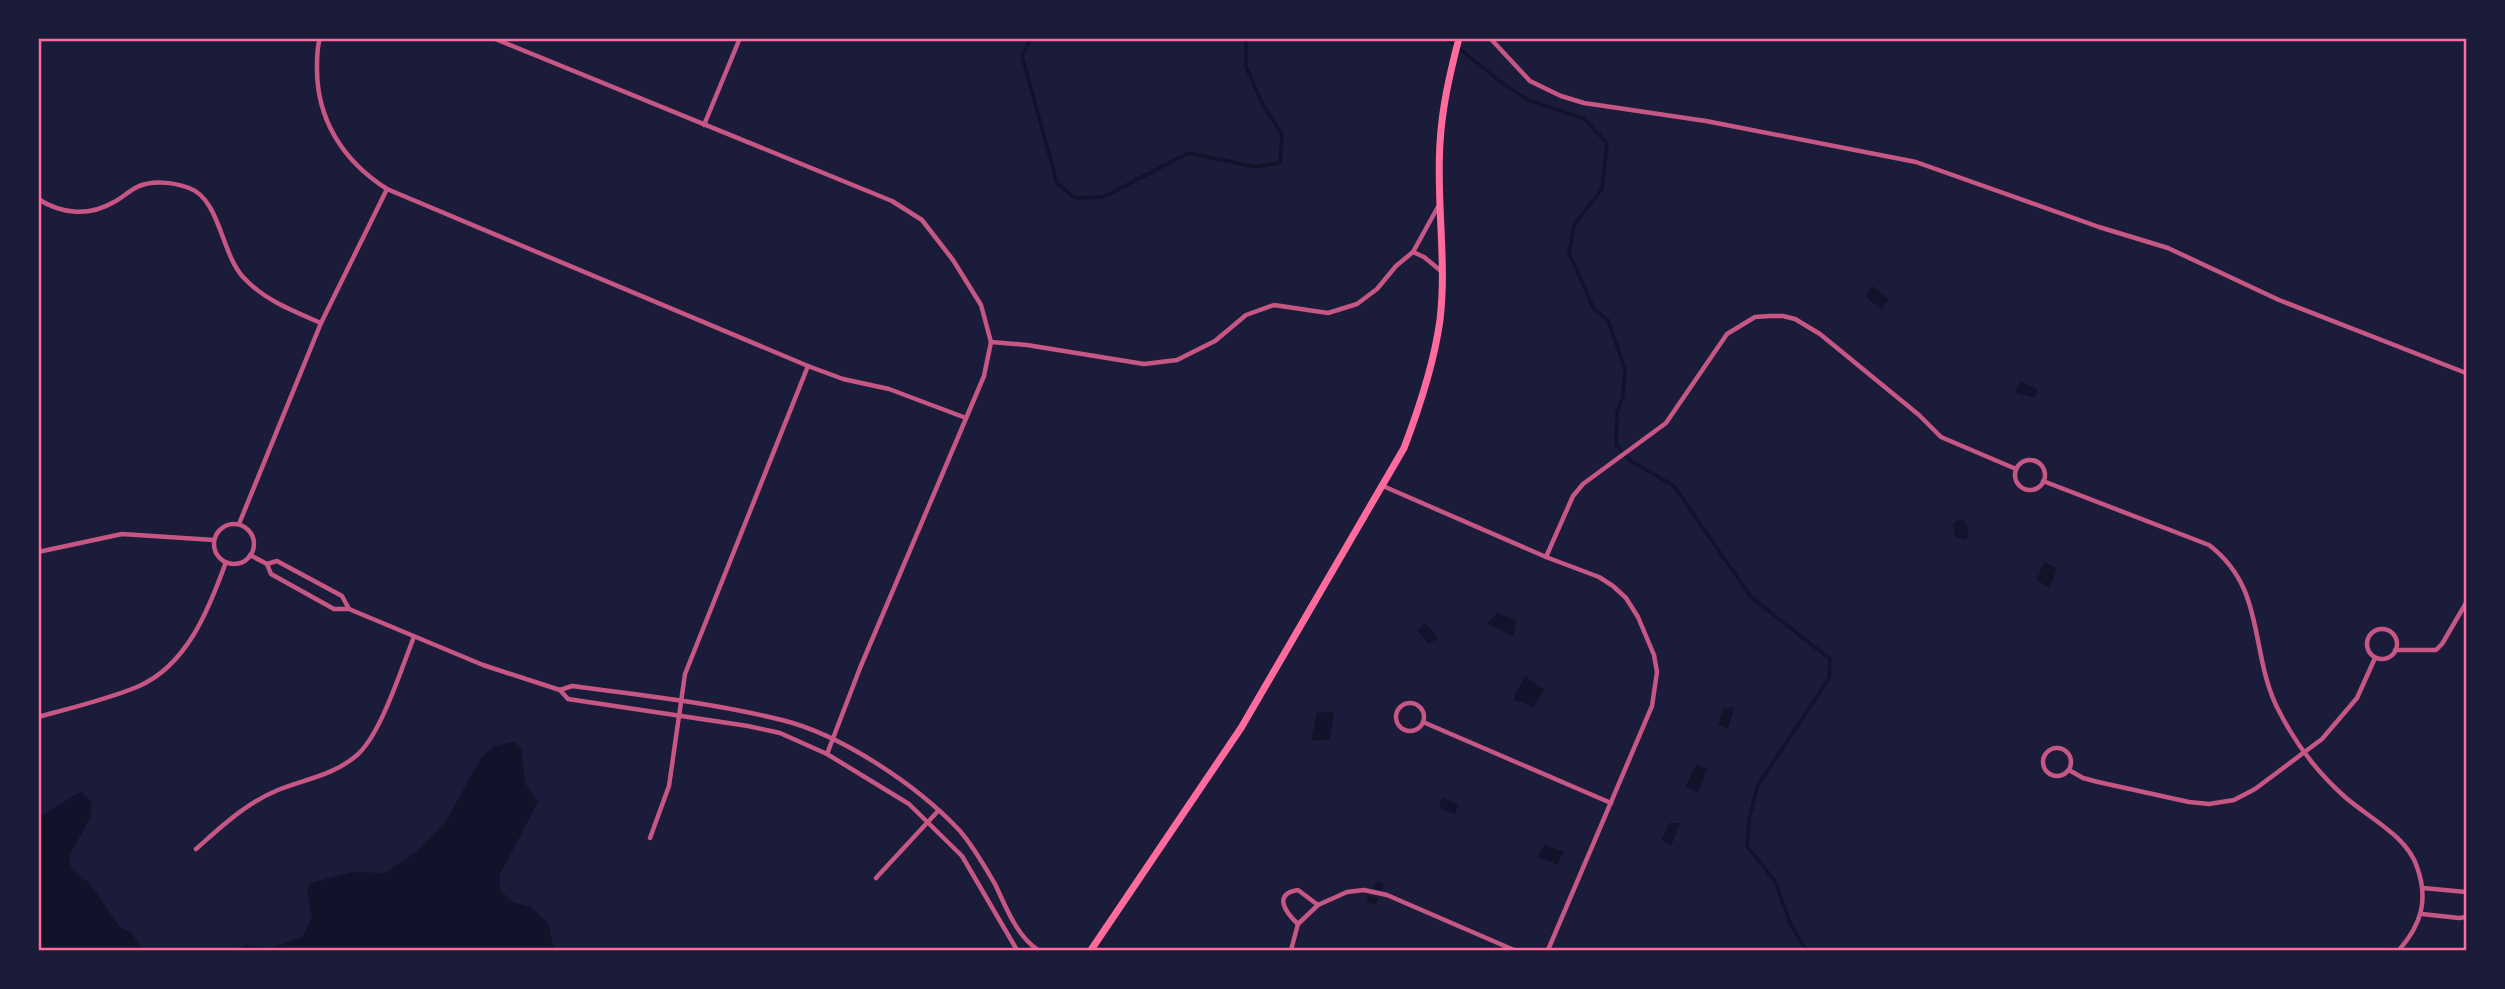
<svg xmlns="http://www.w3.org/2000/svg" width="2505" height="989" viewBox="0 0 2505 989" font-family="Poppins,sans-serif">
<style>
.water{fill:#12122b}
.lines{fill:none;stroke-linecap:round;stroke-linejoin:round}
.stream{stroke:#12122b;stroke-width:3.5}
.minor{stroke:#c65784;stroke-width:4.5}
.secondary{stroke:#ff6b9d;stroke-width:7}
.neatline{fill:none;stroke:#ff6b9d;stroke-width:2.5}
</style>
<rect width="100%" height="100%" fill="#1b1b3a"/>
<!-- water -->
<g class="water">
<polygon points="1872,286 1889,299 1881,309 1865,296"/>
<polygon points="2020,381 2038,390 2035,398 2015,393"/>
<polygon points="1960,518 1966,523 1969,536 1964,540 1955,537 1953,524"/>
<polygon points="2044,562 2057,568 2050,588 2037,580"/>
<polygon points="1498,613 1516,621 1513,636 1487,623"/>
<polygon points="1425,623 1439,639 1428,643 1417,630"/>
<polygon points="1525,676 1544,690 1533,707 1513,699"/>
<polygon points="1734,707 1728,729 1718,725 1723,709"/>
<polygon points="1334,712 1330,739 1311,741 1317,713"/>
<polygon points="513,742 521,747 525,783 538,802 499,876 501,891 513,902 531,907 549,924 552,943 556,950 231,950 246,945 271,948 302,937 312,918 307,890 311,883 352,872 385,873 416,852 446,821 481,758 494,746"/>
<polygon points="1696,765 1707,769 1698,792 1685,787"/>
<path d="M82 792 92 803 90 819 69 855 71 868 90 884 119 926 132 933 140 947 146 950H39V816C54 810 65 798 82 792Z"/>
<polygon points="1442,798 1458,804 1455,814 1439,808"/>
<polygon points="1669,823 1680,823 1671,846 1662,840"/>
<polygon points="1544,845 1563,851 1558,865 1538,857"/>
</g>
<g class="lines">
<!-- stream -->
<g class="stream">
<polyline points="1031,38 1022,56 1057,183 1075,198 1103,197 1189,153 1255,167 1280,163 1282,134 1263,105 1246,67 1246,38"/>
<polyline points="1446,38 1502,83 1526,99 1584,119 1607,143 1602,189 1574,225 1569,253 1594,309 1608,320 1625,369 1623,396 1617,413 1616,445 1631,461 1674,486 1751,597 1830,659 1829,678 1758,785 1749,819 1747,846 1775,881 1791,925 1806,950"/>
<polygon points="1377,884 1381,884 1381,888 1375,887"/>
<polygon points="1369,897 1376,899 1375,902 1369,901"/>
</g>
<!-- minor -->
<g class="minor">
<path d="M320 38C317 47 317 56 317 66 316 119 343 161 387 189L808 366 843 379 889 389 966 418"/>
<polyline points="493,38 892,201 922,220 953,260 981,305 991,342 984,376 860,668 827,754"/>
<polyline points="1490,38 1530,81 1561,96 1584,103 1706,121 1916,162 2099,227 2168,248 2279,300 2466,373"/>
<polyline points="704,125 740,38"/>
<path d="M38 199C63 215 90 216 114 202 122 198 129 191 137 187 152 180 173 182 189 188 220 199 221 253 243 277 264 300 293 311 321 323"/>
<polyline points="1413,252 1424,257 1441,271"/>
<polyline points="991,342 1027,345 1144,364 1177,360 1215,341 1246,315 1274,305 1328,313 1357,304 1377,289 1396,266 1413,252 1439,205"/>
<circle cx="2030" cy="475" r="15"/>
<path d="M2043 481 2209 545C2268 590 2248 654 2280 713 2296 744 2319 774 2345 797 2369 818 2407 836 2417 867 2429 900 2421 925 2399 950"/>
<polyline points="1383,486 1546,557 1599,577 1613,586 1626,598 1638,617 1654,655 1657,672 1652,706 1548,950"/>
<circle cx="234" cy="544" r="20"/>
<polyline points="239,524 321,323 387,189"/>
<polyline points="38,552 122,534 214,540"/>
<polyline points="250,555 267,564"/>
<polyline points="1546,557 1573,496 1583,484 1666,423 1727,334 1755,317 1770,316 1783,316 1795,319 1820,334 1919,415 1941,437 2016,469"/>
<polyline points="349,609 342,596 277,561 267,564 271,574 334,609 349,609 483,665 560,690"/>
<circle cx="2382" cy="644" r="15"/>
<polyline points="2395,650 2436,650 2442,644 2466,603"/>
<circle cx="1410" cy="717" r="14"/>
<path d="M38 717C71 708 105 700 137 687 187 666 209 609 226 562"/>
<polyline points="1423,722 1611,803"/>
<circle cx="2057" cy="762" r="14"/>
<polyline points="2069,770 2083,778 2098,782 2189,802 2209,804 2234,800 2255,789 2322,739 2357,698 2375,658"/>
<polyline points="650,838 669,786 685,674 808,366"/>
<path d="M196 849C221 827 246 803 278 790 305 779 332 776 356 756 381 735 401 669 414 637"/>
<polyline points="876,878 938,811"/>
<polyline points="2423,888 2466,892"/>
<polyline points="2422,914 2459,918 2466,917"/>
<path d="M1298 924C1286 913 1272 894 1298 890L1318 905"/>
<path d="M1017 950 962 856 909 804 827 754 780 733 748 726 568 699 560 690 572 686C642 695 713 703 782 720 842 735 917 785 960 831 973 846 985 867 995 884 1006 907 1016 935 1038 950"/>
<polyline points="1291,950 1298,924 1318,905 1347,892 1364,890 1387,895 1514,950"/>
</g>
<!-- secondary -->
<path class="secondary" d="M1091 950 1241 728 1404 448C1420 406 1434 364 1440 320 1447 261 1436 202 1440 143 1442 107 1450 73 1459 38"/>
</g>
<!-- border -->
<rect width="2505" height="989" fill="none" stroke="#1b1b3a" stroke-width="80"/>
<rect x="40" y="40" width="2425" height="909" class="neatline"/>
</svg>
